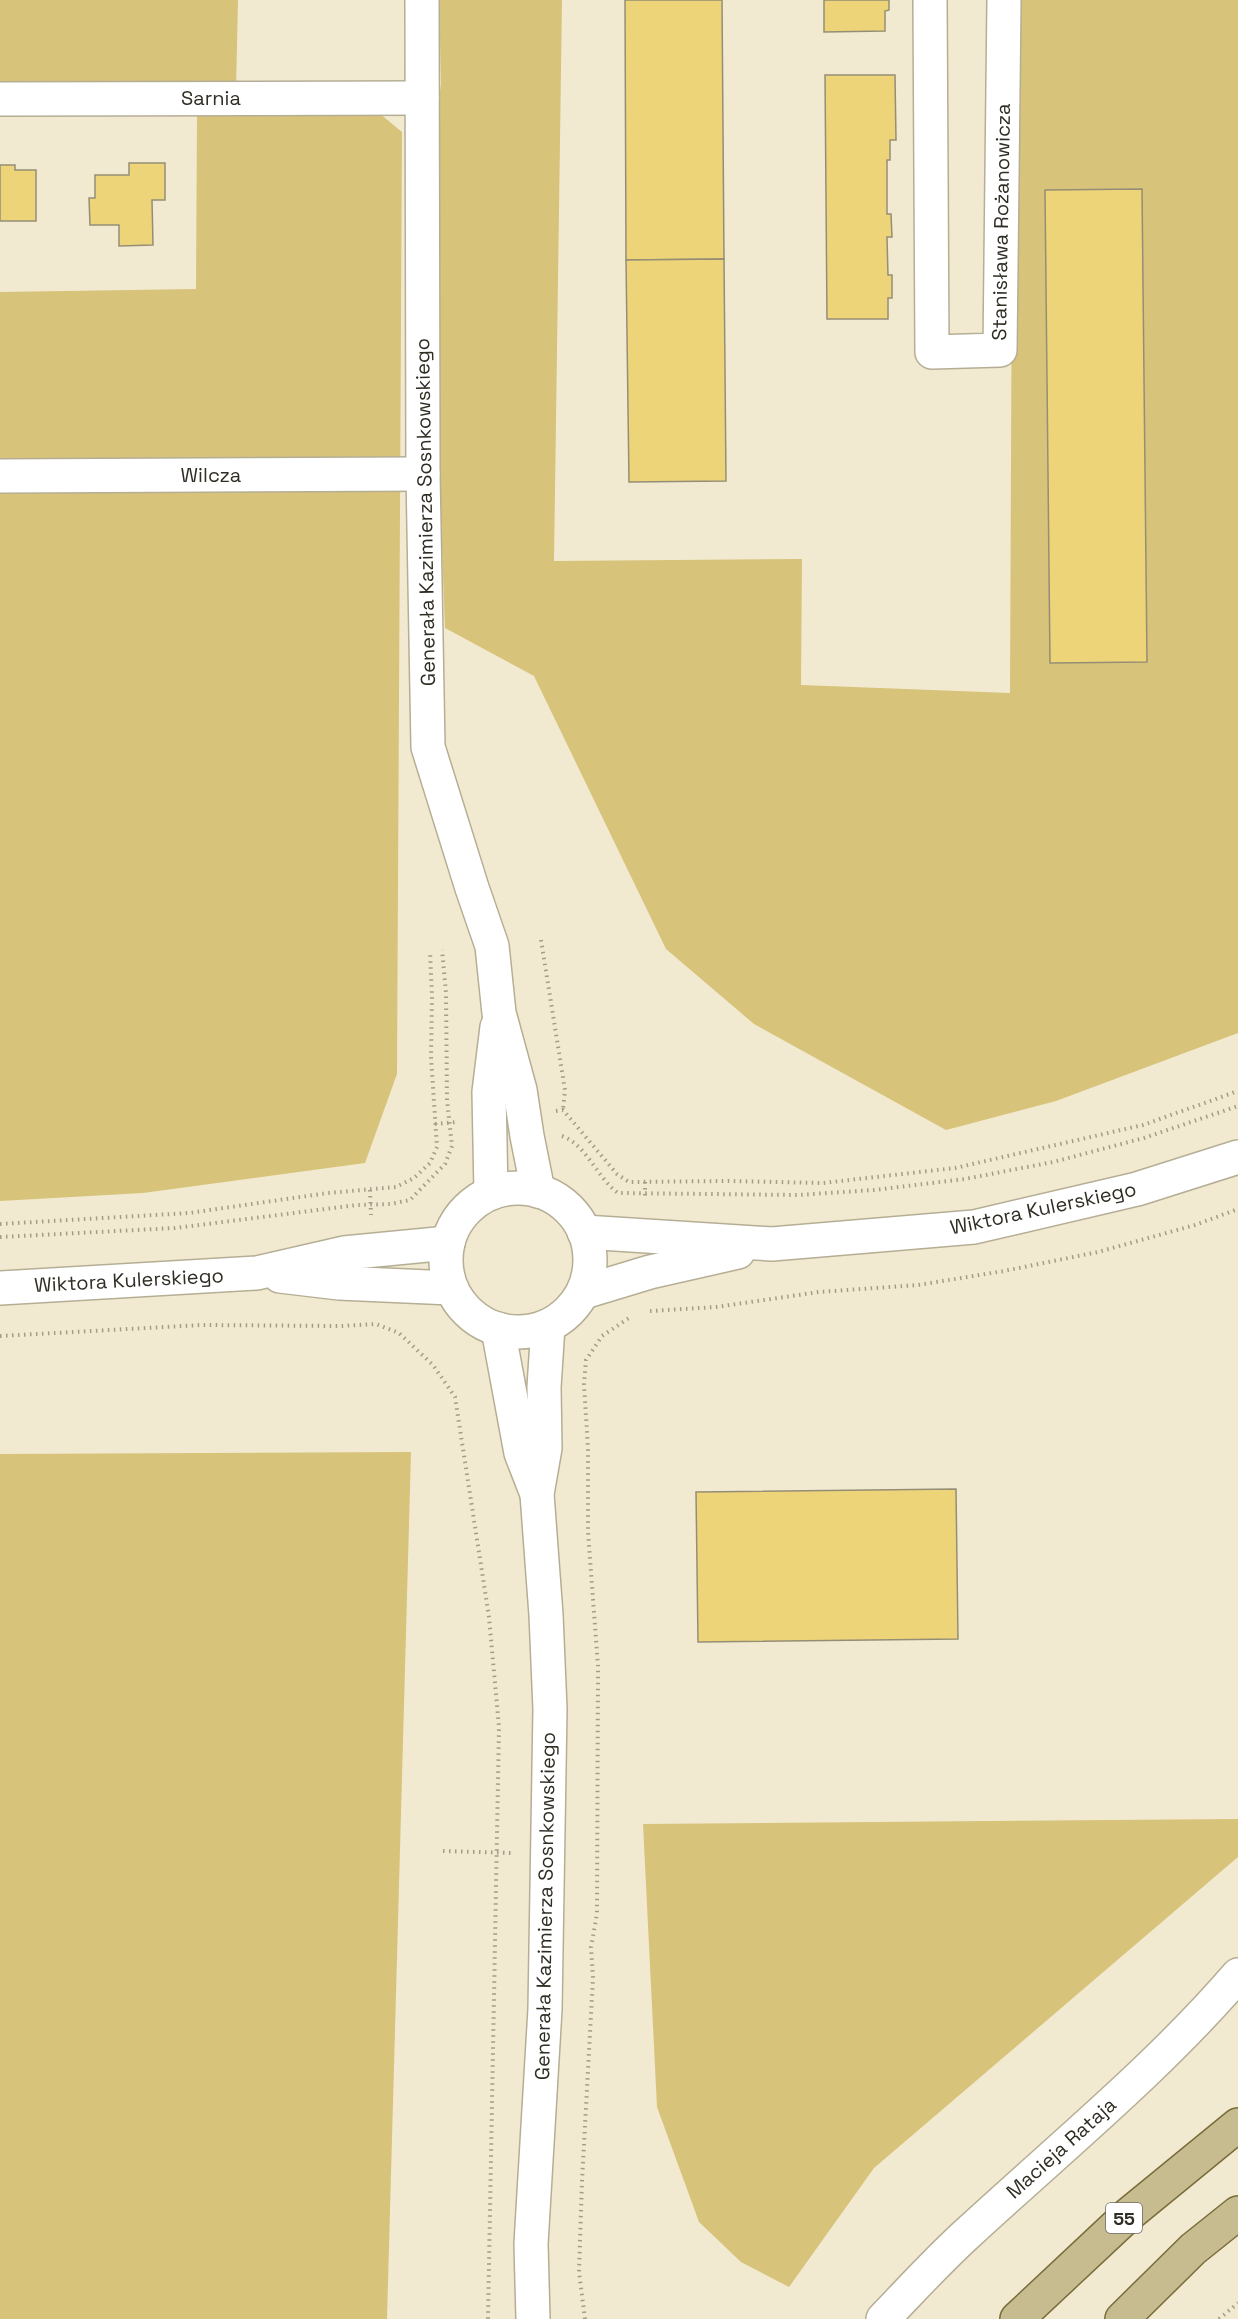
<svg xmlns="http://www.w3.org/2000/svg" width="1238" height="2319" viewBox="0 0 1238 2319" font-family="'Space Grotesk',sans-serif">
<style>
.green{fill:#d7c37a}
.building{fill:#eed479;stroke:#958e76;stroke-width:1.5}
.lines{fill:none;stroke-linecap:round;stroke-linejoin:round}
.minor-casing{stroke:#b5ae95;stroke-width:36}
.primary-casing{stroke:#796c3a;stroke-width:36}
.path{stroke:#a29c89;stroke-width:4;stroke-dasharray:1.5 4.5;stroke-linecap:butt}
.minor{stroke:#fff;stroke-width:33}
.primary{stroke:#c7bb90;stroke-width:33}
.labels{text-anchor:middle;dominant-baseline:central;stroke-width:5;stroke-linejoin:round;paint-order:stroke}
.shield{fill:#fff;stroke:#6e6d66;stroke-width:1.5}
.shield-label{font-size:18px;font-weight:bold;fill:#302e24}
.street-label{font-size:20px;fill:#302e24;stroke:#fff}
</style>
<rect width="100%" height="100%" fill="#f2ead0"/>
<!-- green -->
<g class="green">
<polygon points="0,0 238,0 236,90 0,90"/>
<polygon points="439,0 562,0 554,561 802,559 801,685 1010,693 1013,0 1238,0 1238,1033 1056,1101 946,1130 754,1024 666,949 534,676 445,628 441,523 436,125 441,84"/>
<polygon points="379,113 402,132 397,1074 365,1163 143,1193 0,1201 0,292 196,289 197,115"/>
<polygon points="411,1452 387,2319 0,2319 0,1454"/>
<polygon points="1238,1819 1238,1857 874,2168 789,2287 741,2262 699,2222 657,2107 643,1824"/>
</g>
<!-- building -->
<g class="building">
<polygon points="625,0 722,0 724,259 626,260"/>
<polygon points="824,0 889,0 889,10 885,11 885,31 824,32"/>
<polygon points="825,75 895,75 896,140 890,140 890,160 887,160 887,214 891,214 892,237 887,237 888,275 892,275 892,298 888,298 888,319 827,319"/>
<polygon points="129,163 165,163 165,200 152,200 153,245 119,246 119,225 90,225 89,198 95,198 95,175 129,175"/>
<polygon points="0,165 15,165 15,170 36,170 36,221 0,221"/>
<polygon points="1142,189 1147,662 1050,663 1045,190"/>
<polygon points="724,259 726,481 629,482 626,260"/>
<polygon points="956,1489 958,1639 698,1642 696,1492"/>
</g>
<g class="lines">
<!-- minor casing -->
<g class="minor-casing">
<g id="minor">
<polyline points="422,0 423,474 428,747 472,888 492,946 499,1013 520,1090 527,1136 538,1191"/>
<polyline points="930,0 932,352 1000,350 1004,0"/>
<polyline points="0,99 422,98"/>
<polyline points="0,476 423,474"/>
<circle cx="518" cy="1260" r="72"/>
<polyline points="491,1193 489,1092 497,1027"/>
<polyline points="584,1232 772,1244 974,1227 1137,1189 1238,1157"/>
<polyline points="280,1276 339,1283 451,1288"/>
<polyline points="0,1288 257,1273 344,1253 448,1243"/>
<polyline points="584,1292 650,1272 738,1252"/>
<polyline points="498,1329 521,1453 537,1494"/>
<polyline points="533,2319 531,2244 545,2009 550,1709 546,1615 537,1494 545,1448 544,1387 548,1326"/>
<path d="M883 2319C911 2290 939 2259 969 2232 1060 2148 1157 2069 1238 1975"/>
</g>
</g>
<!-- primary casing -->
<g class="primary-casing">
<g id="primary">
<polyline points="1017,2319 1128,2215 1238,2125"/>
<polyline points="1122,2319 1193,2249 1238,2213"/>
</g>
</g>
<!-- path -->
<g class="path">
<polyline points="541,940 565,1090 563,1110"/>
<polyline points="556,1111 563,1110 617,1174 629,1182 729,1181 823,1183 955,1168 1143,1125 1238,1091"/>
<polyline points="435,1124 457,1122"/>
<path d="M562 1136C587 1145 597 1178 618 1193L798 1195 874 1190 965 1179 1053 1162 1144 1138 1238 1106"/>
<polyline points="645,1182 645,1196"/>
<polyline points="370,1190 371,1215"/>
<polyline points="0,1224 189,1213 328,1193 396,1187 414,1178 430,1163 437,1147 431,1057 432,997 430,951"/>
<polyline points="0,1237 175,1228 357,1205 391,1204 410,1200 445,1164 452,1146 447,1100 446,993 442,950"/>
<polyline points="650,1311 716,1307 819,1292 918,1285 1004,1271 1098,1252 1195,1225 1238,1209"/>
<polyline points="0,1336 201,1325 341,1326 376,1324 399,1333 433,1365 455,1397 489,1617 499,1727 488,2319"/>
<polyline points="443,1851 513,1853"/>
<polyline points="585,2319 579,2272 582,2181 593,1978 591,1947 597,1914 598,1666 588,1532 588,1449 584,1384 586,1360 602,1336 629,1318"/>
<polyline points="1219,2319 1238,2303"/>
</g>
<!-- minor -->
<use href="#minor" class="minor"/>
<!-- primary -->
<use href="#primary" class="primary"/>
</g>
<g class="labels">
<!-- shield labels -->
<rect class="shield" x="1106" y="2203" width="36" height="30" rx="4.5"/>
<g class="shield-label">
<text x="1124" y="2218">55</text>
</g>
<!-- street labels -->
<g class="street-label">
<text x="211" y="98">Sarnia</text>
<text transform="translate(1001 222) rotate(-89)">Stanisława Rożanowicza</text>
<text x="211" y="475">Wilcza</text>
<text transform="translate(425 512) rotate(-91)">Generała Kazimierza Sosnkowskiego</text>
<text transform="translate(1043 1208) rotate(-12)">Wiktora Kulerskiego</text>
<text transform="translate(129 1280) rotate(-3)">Wiktora Kulerskiego</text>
<text transform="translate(545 1906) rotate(-89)">Generała Kazimierza Sosnkowskiego</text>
<text transform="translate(1061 2148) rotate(-42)">Macieja Rataja</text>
</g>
</g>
</svg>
